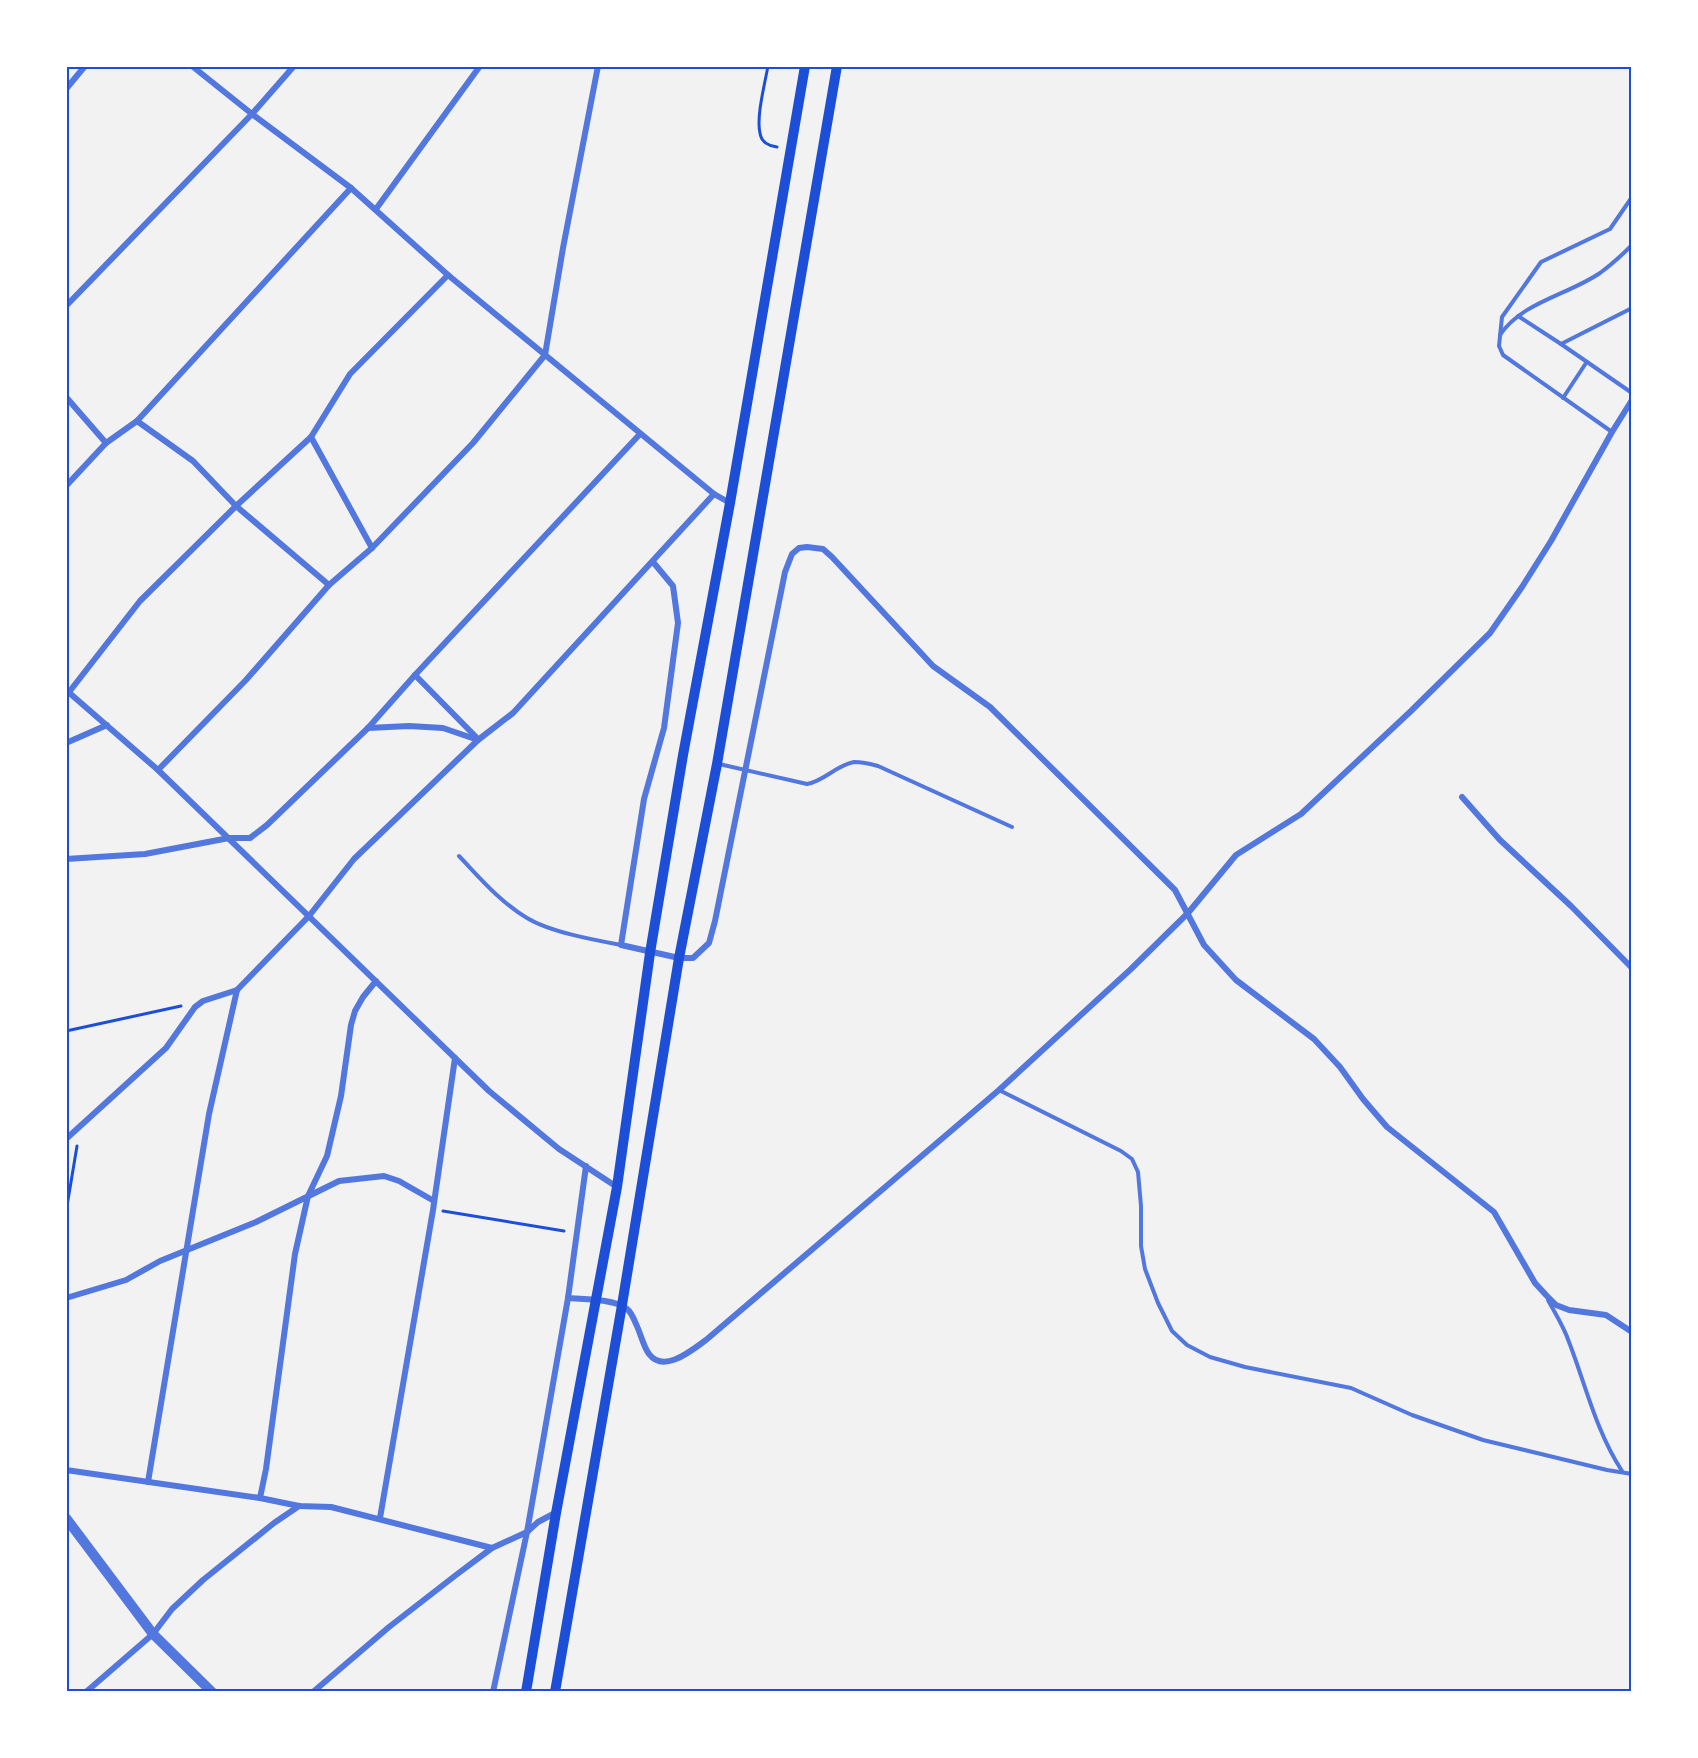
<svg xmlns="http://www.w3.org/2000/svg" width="1698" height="1758" viewBox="0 0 1698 1758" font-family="'Asap Condensed',sans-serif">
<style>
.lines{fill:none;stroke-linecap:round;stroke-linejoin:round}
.path{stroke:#1d4ed8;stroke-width:3}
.service{stroke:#5277de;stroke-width:4}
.minor{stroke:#5277de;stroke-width:6}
.tertiary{stroke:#5277de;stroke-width:10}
.secondary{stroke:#1d4ed8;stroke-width:10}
.neatline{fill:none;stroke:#1d4ed8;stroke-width:2}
</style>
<rect width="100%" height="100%" fill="#f2f2f2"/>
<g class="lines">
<!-- path -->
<g class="path">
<path d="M768 66C765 83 756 117 760 133 761 142 769 146 777 147"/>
<polyline points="66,1031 181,1006"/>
<polyline points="443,1211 564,1231"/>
<polyline points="66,1212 77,1146"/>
</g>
<!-- service -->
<g class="service">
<polyline points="1632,308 1561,344 1632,393"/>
<polyline points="1518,316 1561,344"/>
<path d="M1500 335C1522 302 1568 295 1600 273 1611 265 1622 255 1632 245"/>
<polyline points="1563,398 1586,363"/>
<polyline points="1612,432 1503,355 1499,346 1502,317 1541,262 1610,229 1632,197"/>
<path d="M719 764 807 784C825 781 836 765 854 762 862 762 871 764 878 766L1012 827"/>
<path d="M459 856C480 878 500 902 527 918 550 932 594 940 621 945"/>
<polyline points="999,1090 1121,1151 1132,1159 1138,1172 1141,1206 1141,1246 1145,1269 1158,1303 1172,1331 1187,1345 1210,1357 1245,1367 1351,1388 1412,1415 1483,1440 1607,1470 1632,1474"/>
<path d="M1548 1300C1555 1313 1564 1327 1569 1342 1586 1386 1596 1431 1622 1471"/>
</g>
<!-- minor -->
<g class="minor">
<polyline points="192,66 252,114 351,188 448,275 714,494 730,503"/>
<polyline points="66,89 85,66"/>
<polyline points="376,209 480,66"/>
<polyline points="66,306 252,114 294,66"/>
<polyline points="66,397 106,443"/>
<polyline points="137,421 193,461 236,506 329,585"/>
<polyline points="311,437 372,548"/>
<polyline points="66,486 106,443 137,421 351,188"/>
<polyline points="653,562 673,586 678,623 664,728 644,799 621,945 679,958 693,958 709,943 715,921 785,572 792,554 799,548 807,547 823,549 832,557 933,666 990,707 1175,890 1204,945 1236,980 1314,1039 1340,1067 1363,1099 1387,1127 1494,1212 1535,1283 1546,1295 1556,1305 1569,1310 1606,1315 1632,1332"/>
<polyline points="415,675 476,737"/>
<polyline points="66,690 158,770 489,1091 559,1149 617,1187"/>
<polyline points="66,696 140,601 236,506 311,437 350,374 448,275"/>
<polyline points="368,728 409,726 443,728 478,740"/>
<polyline points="66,743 107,725"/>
<polyline points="158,770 246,680 329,585 372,548 473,443 545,355 563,248 598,66"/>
<polyline points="1462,797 1500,840 1571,906 1632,968"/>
<polyline points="66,859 145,854 229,838 250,838 267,825 368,728 415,675 640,434"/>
<polyline points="376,981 363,997 355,1011 351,1025 341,1096 327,1156 308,1196 295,1254 266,1469 260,1498 299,1506 331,1507 492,1548"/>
<polyline points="66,1139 166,1048 195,1007 203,1001 237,990 309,916 354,859 478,740 513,713 714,494"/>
<polyline points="66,1298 126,1280 160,1261 256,1222 339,1181 384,1176 399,1181 434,1201"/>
<path d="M568 1298C583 1299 615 1299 627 1309 631 1312 634 1319 636 1324 641 1334 643 1346 649 1354 664 1374 692 1350 706 1340L999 1090 1131 969 1188 913 1236 855 1301 814 1411 711 1490 633 1522 587 1551 541 1612 432 1632 400"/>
<polyline points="66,1470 260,1498"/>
<polyline points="148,1482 209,1114 237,990"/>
<polyline points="380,1518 433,1210 455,1058"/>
<polyline points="86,1692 153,1634 172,1609 203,1580 274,1523 299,1506"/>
<polyline points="313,1692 389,1627 456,1575 492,1548 527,1532 538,1522 555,1513"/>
<polyline points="493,1692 527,1532 568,1298 586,1166"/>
</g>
<!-- tertiary -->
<polyline class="tertiary" points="66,1518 153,1634 212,1692"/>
<!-- secondary -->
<g class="secondary">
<polyline points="526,1692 556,1513 617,1187 650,953 683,755 730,503 805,66"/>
<polyline points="555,1692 622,1305 679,958 717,764 837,66"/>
</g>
</g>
<!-- border -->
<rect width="1698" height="1758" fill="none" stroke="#ffffff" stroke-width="135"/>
<rect x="68" y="68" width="1562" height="1622" class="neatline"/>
</svg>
